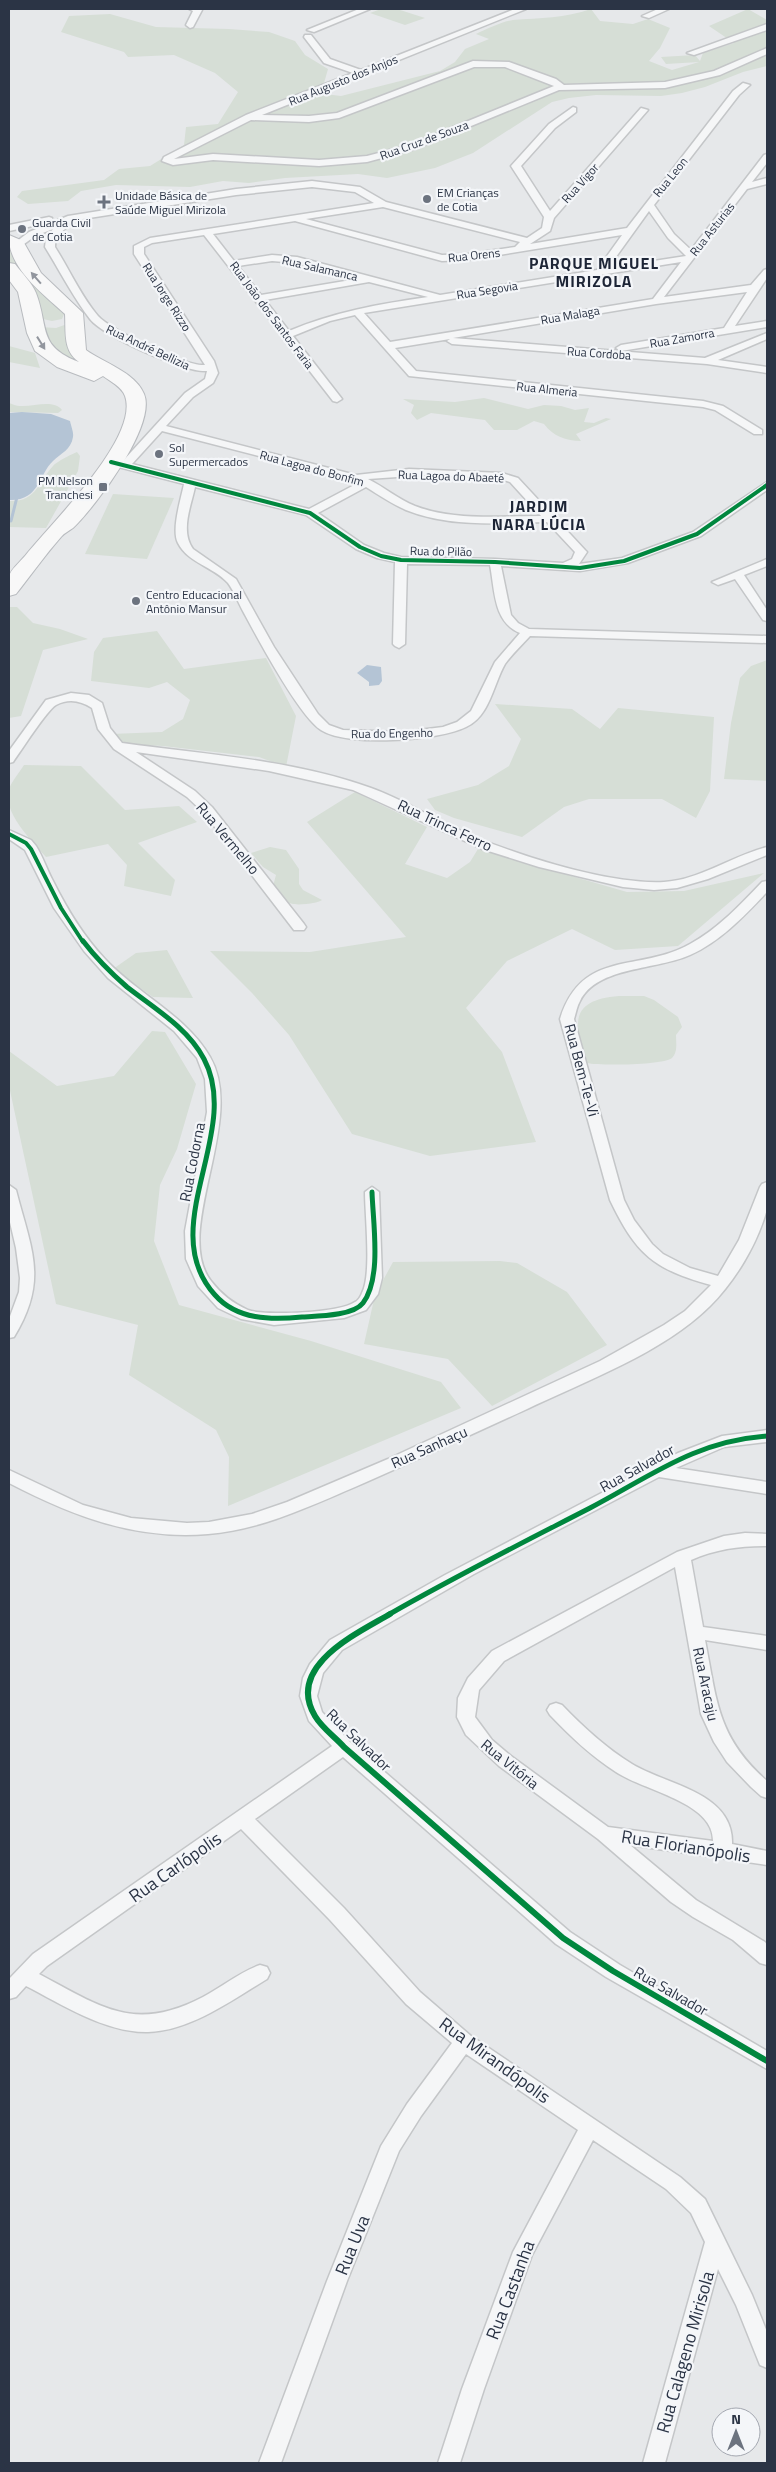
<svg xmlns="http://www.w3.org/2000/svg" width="776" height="2472" viewBox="0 0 776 2472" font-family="'Titillium Web',sans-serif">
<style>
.green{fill:#d6ded6}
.water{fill:#b4c4d5}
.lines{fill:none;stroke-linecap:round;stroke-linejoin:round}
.stream{stroke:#b4c4d5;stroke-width:3}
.street-casing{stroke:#c4c6c8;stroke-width:3}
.highway-casing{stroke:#b8bbbf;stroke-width:2}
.street{fill:#f5f6f7;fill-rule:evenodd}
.highway{fill:#f8f8f8;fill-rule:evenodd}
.cycleway-far2-casing{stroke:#f4f6f9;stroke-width:6}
.cycleway-far1-casing{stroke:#f4f6f9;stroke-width:8}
.cycleway-casing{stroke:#f4f6f9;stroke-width:9}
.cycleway-far2{stroke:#00873e;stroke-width:4}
.cycleway-far1{stroke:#00873e;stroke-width:5}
.cycleway{stroke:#00873e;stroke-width:6}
.oneway{fill:#92969e}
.poi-dot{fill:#6c737f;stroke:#f4f6f9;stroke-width:2}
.labels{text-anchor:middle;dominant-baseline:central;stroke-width:4.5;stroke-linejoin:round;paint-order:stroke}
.far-street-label{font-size:12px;fill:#2b3445;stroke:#f4f6f9}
.far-poi-label{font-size:12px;fill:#2b3445;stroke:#f4f6f9;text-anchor:start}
.street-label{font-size:15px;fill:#2b3445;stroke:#f4f6f9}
.far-district-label{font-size:16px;font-weight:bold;letter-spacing:1px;fill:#1d2536;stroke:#f4f6f9}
.near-street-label{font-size:18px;fill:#2b3445;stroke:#f4f6f9}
</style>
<rect width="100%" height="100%" fill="#e6e8ea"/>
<!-- green -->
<g class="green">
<polygon points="381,9 397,9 425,18 405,25 370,13"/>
<path d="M591 9 600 21 633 24 648 19 670 28 660 48 649 61 672 70 699 62 666 64 661 57 695 55 700 61 703 53 734 43 709 26 748 9 767 20V66L743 72 705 87 682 93 661 96 596 95 569 98 552 102 473 153 435 168 387 178 358 174 285 178 249 183 223 181 190 187 116 185 81 191 68 201 28 204 17 197 22 191 104 180 119 169 150 166 184 145 186 127 218 124 238 92 215 73 174 55 128 57 124 52 61 32 69 16 110 14 156 27 229 29 269 32 295 41 305 55 328 69 324 83 317 93 341 96 440 71 455 62 465 49 489 39 476 34C487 29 501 22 513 20 540 18 565 18 591 9Z"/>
<polygon points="9,244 65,312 62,319 52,321 43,319 14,268 9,263"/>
<polygon points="70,323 94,370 57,355 40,327 56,328"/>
<polygon points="9,346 35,353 40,368 9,362"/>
<path d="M484 398 528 409 544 405 561 406 575 410 589 408 584 422 594 423 606 418 611 419 576 434 581 441C566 441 553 436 544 424L534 421 517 430H494L485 420 431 413 417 420 411 413 414 405 403 399 455 402Z"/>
<path d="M9 403C13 404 16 406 20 406 34 407 53 399 62 410L58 413 9 412Z"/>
<path d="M77 452 80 456 78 471 46 528 9 527V501C37 502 38 482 53 466 56 462 72 454 77 452Z"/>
<polygon points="113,494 174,498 147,559 85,554"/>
<polygon points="9,607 17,607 33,623 60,629 88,639 43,650 21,716 9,718"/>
<polygon points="157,631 184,669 266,658 296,716 286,767 259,757 163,746 122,744 111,734 162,732 183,719 190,700 167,682 149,688 91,681 94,652 103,638"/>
<polygon points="767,660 767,781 724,779 731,723 740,678 751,666"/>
<polygon points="495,704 572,709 600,729 618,708 714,717 710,791 696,818 662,799 589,799 564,807 522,837 454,818 435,810 427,799 478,785 509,766 521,739"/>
<path d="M24 765 81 766 125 810 179 806 197 822 138 843 175 880 171 896 124 886 127 865 108 844 46 857C33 842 1 811 9 789 12 781 19 773 24 765Z"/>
<polygon points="355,792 427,827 405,864 447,878 470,862 478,849 627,892 684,891 764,873 678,946 615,950 572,929 507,961 466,1008 502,1052 536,1142 430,1156 352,1134 289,1035 252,993 210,951 310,952 406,937 307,822"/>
<path d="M270 847 286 850 299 869V884L303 890 322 900C317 903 313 903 306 904 286 906 284 901 273 886L276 875 263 867 251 853Z"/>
<polygon points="167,950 193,998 153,997 113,969 136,953"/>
<path d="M619 996H644L654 1000 678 1017 682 1027 676 1035C676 1043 678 1052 672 1058 665 1065 599 1066 587 1063 574 1025 568 1000 619 996Z"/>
<polygon points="152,1031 165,1032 196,1084 177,1149 160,1185 154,1241 179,1305 311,1341 441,1382 461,1408 228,1506 229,1457 216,1430 129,1375 138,1325 56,1304 9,1086 9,1051 57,1086 114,1076"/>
<polygon points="500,1261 517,1263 567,1292 607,1345 492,1406 448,1359 364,1344 375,1295 393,1262"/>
</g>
<!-- water -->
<g class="water">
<path d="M22 412 51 414 70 421C71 426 74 433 73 437 71 450 61 453 53 461 38 475 40 501 9 500V413Z"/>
<polygon points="367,665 381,667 382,681 379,685 369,686 369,682 357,673"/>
</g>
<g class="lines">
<!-- stream -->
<polyline class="stream" points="11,521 17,497"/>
<!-- street casing -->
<g class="street-casing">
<g id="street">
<polygon points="189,9 202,10 193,27 190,28 186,25 193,11"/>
<polygon points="359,9 370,9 314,32 307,30"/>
<path d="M515 9H526L262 115 309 116 337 113 473 61 509 62 556 79 564 85 665 82 714 71 767 48V54L720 75 665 88 559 90 415 149 367 162 319 166 213 160 173 165 162 161 164 157 246 115 353 73 324 63 304 37 305 35H311L330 59 361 70ZM474 67H505L554 86 409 145 367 156 319 160 213 154 174 159 251 120 309 122 339 118Z"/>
<polygon points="658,9 669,9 649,18 642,16"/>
<polygon points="767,24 767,30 694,55 687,53"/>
<path d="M743 83 750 85 739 95 654 205 674 234 691 250 764 155 767 154V163L752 182 767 178V184L747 189 664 297 751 285 764 270 767 269V278L735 326 767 321V327L621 351 616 348 621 345 724 328 747 292 656 304 453 338 705 358 767 333V339L718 360 767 367V373L707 364 452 344 447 341 450 339 395 348 416 371 703 401 723 406 762 430V434H754L715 410 703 407 409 376 355 315 330 321 293 336 342 399 337 402 333 401 204 235 152 243 144 247V254L214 361 218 373 213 383 193 397 166 426 356 475 409 469 502 473 518 478 585 550 587 552 579 564 622 558 693 532 767 482V490L701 536 628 563 580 571 501 566 511 615 518 623 529 629 767 636V643L530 636C522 645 512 654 505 664 493 685 490 716 466 727 438 741 347 747 321 730 299 716 258 639 244 613 239 604 234 591 228 583 214 567 188 563 178 543 171 530 181 499 184 484L107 464 106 462 111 459 122 462 185 393 205 379 207 371C185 373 104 337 90 319 73 297 60 271 45 247L46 239 53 229 35 236 20 247 12 245 29 232 68 216 236 189 312 181 360 187 386 202 527 238 542 228 544 217 511 166 549 124 573 107 576 108V112L555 128 521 166 550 211 641 108 648 110 554 218 550 231 530 244 627 228 733 91ZM312 187 355 192 374 203 150 238 134 246V254L205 365C187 367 110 330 98 316 81 296 69 269 55 247 55 231 68 231 70 221L236 195ZM383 207 520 242 515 247 468 254 442 255 306 219ZM649 211 668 238 686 256 608 268ZM295 221 442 261 468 260 622 235 597 270 440 295 297 257 272 255 234 261 213 234ZM272 261 297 263 357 279 261 295 238 266ZM681 262 653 299 390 342 364 313ZM369 282 428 297C379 304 334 312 289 331L265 300ZM162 431 352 480 358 483 309 509 132 464ZM427 475 497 478 510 482 541 516C500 516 454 521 415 506 398 499 384 487 368 479ZM195 487 306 515 356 549 377 558 395 562 393 644 395 646 399 648 405 644 407 564 490 565C495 590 493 622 520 633L495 662 471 711 457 722 443 727 403 732 343 730 329 725 318 714 274 647 236 579 193 549C180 531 191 506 195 487ZM366 487C379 495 392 504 406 510 451 528 501 523 547 522L575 552 572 559 563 563 495 559 401 557 384 553 364 545 318 513Z"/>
<polygon points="49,217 52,218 52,222 9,231 9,225"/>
<polygon points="767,559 767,566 744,575 767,610 767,621 763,620 735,579 718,585 712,582"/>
<path d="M71 693 89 695 102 703 110 728 122 743C203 754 294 760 371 788 399 798 425 814 453 827 505 852 606 885 664 882 700 880 732 856 767 847V855L708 879 677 888 654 890 623 887 539 867 482 849 353 790 269 771 136 752 195 791 212 807 304 924 306 927 304 930H294L204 813 187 797 114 749 98 729 92 708C81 701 69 698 56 705 47 710 21 751 13 762L9 763V751L46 700Z"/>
<path d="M9 830 31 840 36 846C43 857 47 870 53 881 67 909 83 936 105 959 137 994 186 1015 210 1057 247 1120 172 1231 211 1281 221 1294 232 1303 248 1310 265 1316 340 1313 355 1302 358 1301 361 1296 362 1293 372 1275 365 1215 365 1192L372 1187 379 1192 382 1278 378 1294 366 1310 344 1318 274 1325 241 1319 218 1308 198 1286 186 1259 185 1231 207 1112 205 1079 197 1058 174 1031 108 978 84 951 54 908 25 850 9 839Z"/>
<path d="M767 881V892C744 916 721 941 690 955 658 970 597 966 580 1001 577 1006 576 1013 574 1019L624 1200 634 1220 652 1244 663 1254 690 1268 718 1276 739 1240 760 1187 762 1184 767 1182C767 1191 769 1201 767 1209 757 1245 735 1281 710 1306 663 1353 585 1381 525 1410 468 1436 412 1462 355 1487 308 1507 260 1530 208 1534 134 1540 73 1516 9 1483V1470L83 1505 131 1518 187 1523 209 1522 252 1514 287 1502 388 1459 600 1361 664 1325 685 1311 711 1285C653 1269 636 1254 610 1200L560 1019C582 948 639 973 690 944 718 929 740 905 762 882Z"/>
<path d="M9 1185 16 1190C31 1249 49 1280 14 1337L9 1338V1319L19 1292 20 1278 16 1248 9 1218Z"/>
<path d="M767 1430V1442L724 1447 676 1468 767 1482V1494L659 1477 474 1574 342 1650 323 1673 317 1696 322 1712 350 1742 570 1932 620 1965 767 2051V2069L606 1977 556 1944 343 1757 255 1819 344 1908 420 1992 471 2036 680 2177 705 2199 752 2295 767 2332V2368L760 2365 736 2305 718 2269 665 2463H643L705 2242 691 2213 666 2189 593 2140 532 2255 484 2389 460 2463H438L462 2389 513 2252 578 2130 466 2054 421 2116 399 2151 347 2281 281 2463H259L327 2281 381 2146 407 2104 452 2043 406 2004 330 1920 241 1829 47 1966 39 1974C101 2007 134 2033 203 1997 222 1987 240 1972 260 1965L267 1967 270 1973 267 1979C232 2000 190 2031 148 2032 106 2033 63 2005 26 1986L16 1997 9 1999V1979L33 1954 332 1746 309 1721 300 1696 303 1678 310 1664 330 1640 445 1575 678 1453 722 1436Z"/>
<path d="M745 1533 767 1534V1546C739 1546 717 1549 691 1560L703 1627 767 1636V1650L705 1640C717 1701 717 1737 767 1781V1798L761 1796 751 1787 727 1762 714 1742 701 1714 675 1567 504 1661 479 1690 475 1717 492 1740 511 1756 608 1827 713 1841C714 1802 644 1791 616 1772 591 1756 570 1736 550 1715L547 1710 550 1705 556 1703 562 1705C583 1727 606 1748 632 1764 666 1785 734 1792 732 1844L767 1851V1865L630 1845 696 1900 765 1942 767 1945V1965L760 1963 733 1940 693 1917 671 1902 598 1839 499 1766 466 1735 457 1717 458 1698 468 1678 492 1651 677 1552 724 1536Z"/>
</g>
</g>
<!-- highway casing -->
<g class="highway-casing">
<path id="highway" d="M9 235 23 241 41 273 83 313 86 350C104 363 135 372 144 394 157 425 96 506 73 528 69 531 64 533 61 537 45 555 31 575 16 594L9 596C9 591 7 583 9 577 10 570 20 562 25 556 50 524 140 438 125 396 122 387 110 381 103 376L94 381 57 367 35 351 27 333 18 292 9 280V263L15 264C22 273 32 283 36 293 49 327 37 346 79 362 63 351 66 333 65 314 43 294 7 267 9 235Z"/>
</g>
<!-- street -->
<use href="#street" class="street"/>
<!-- highway -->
<use href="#highway" class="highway"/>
<!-- cycleway-far2 casing -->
<g class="cycleway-far2-casing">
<g id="cycleway-far2">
<polyline points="111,462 310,513 360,547 381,556 401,560 495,562 580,568 624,561 697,534 767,485"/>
<polyline points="9,834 26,843 31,849 61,908 83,942"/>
</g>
</g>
<!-- cycleway-far1 casing -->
<g class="cycleway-far1-casing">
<g id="cycleway-far1">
<path d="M83 941C96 958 111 973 127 987 154 1008 188 1028 204 1059 243 1132 154 1228 215 1295 237 1320 271 1320 302 1317 318 1316 353 1316 363 1303 382 1278 373 1223 372 1192"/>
<path d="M388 1615C454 1577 522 1543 590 1508 651 1476 695 1441 767 1436"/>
</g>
</g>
<!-- cycleway casing -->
<g class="cycleway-casing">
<path id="cycleway" d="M390 1614C358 1633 285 1666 315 1716 322 1728 335 1737 344 1747L563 1938 613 1971 767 2061"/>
</g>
<!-- cycleway-far2 -->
<use href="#cycleway-far2" class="cycleway-far2"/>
<!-- cycleway-far1 -->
<use href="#cycleway-far1" class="cycleway-far1"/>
<!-- cycleway -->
<use href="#cycleway" class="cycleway"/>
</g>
<!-- one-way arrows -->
<defs><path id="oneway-solid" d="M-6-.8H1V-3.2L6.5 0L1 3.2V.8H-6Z" transform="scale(1.25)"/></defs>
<g class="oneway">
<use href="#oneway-solid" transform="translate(36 278) rotate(-131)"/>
<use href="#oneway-solid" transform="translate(41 343) rotate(58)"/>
</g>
<!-- markers -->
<g class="poi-dot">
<circle cx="427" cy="199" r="5"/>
<path d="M101.5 194.5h5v5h5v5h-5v5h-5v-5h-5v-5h5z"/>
<circle cx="22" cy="229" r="5"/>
<circle cx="159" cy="454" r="5"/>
<rect x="98" y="482" width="10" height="10" rx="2.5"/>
<circle cx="136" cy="601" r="5"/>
</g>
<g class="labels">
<!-- far-street labels -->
<g class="far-street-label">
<text transform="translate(343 80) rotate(-22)">Rua Augusto dos Anjos</text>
<text transform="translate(424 140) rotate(-20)">Rua Cruz de Souza</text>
<text transform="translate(670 177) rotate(-51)">Rua Leon</text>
<text transform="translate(580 183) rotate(-48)">Rua Vigor</text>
<text transform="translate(712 229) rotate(-52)">Rua Asturias</text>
<text transform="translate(474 255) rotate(-6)">Rua Orens</text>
<text transform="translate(320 268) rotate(13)">Rua Salamanca</text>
<text transform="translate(487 290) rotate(-9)">Rua Segovia</text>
<text transform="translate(167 297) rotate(57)">Rua Jorge Rizzo</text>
<text transform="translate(272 315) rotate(53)">Rua João dos Santos Faria</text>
<text transform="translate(570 315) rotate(-10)">Rua Malaga</text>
<text transform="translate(682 338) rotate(-10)">Rua Zamorra</text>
<text transform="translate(148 347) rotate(25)">Rua André Bellizia</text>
<text transform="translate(599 353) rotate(4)">Rua Cordoba</text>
<text transform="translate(547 389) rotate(6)">Rua Almeria</text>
<text transform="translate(312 468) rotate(15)">Rua Lagoa do Bonfim</text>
<text transform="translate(451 476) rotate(2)">Rua Lagoa do Abaeté</text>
<text transform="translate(441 551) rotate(1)">Rua do Pilão</text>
<text transform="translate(392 733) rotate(-1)">Rua do Engenho</text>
</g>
<!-- far-poi labels -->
<g class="far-poi-label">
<text x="437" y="192">EM Crianças<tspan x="437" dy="14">de Cotia</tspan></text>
<text x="115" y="195">Unidade Básica de<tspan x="115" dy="14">Saúde Miguel Mirizola</tspan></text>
<text x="32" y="222">Guarda Civil<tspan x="32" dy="14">de Cotia</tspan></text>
<text x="169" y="447">Sol<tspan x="169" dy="14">Supermercados</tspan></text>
<text x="93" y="480" text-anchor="end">PM Nelson<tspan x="93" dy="14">Tranchesi</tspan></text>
<text x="146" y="594">Centro Educacional<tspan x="146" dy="14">Antônio Mansur</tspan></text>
</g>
<!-- street labels -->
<g class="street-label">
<text transform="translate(445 825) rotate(25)">Rua Trinca Ferro</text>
<text transform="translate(228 838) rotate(50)">Rua Vermelho</text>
<text transform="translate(582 1070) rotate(75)">Rua Bem-Te-Vi</text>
<text transform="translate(192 1162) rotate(-79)">Rua Codorna</text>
<text transform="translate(429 1447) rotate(-24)">Rua Sanhaçu</text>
<text transform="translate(637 1468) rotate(-29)">Rua Salvador</text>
<text transform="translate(706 1684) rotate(78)">Rua Aracaju</text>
<text transform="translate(359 1740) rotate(44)">Rua Salvador</text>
<text transform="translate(510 1764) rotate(39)">Rua Vitória</text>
<text transform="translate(671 1991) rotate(30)">Rua Salvador</text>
</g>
<!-- far-district labels -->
<g class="far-district-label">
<text x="594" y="263">PARQUE MIGUEL<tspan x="594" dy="18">MIRIZOLA</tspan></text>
<text x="539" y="506">JARDIM<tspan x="539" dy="18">NARA LÚCIA</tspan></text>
</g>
<!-- near-street labels -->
<g class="near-street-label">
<text transform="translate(686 1846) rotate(9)">Rua Florianópolis</text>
<text transform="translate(175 1867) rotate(-35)">Rua Carlópolis</text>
<text transform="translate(495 2060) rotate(36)">Rua Mirandópolis</text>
<text transform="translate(352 2245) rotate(-68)">Rua Uva</text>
<text transform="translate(510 2290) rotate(-69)">Rua Castanha</text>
<text transform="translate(685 2352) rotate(-74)">Rua Calageno Mirisola</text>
</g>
</g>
<!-- border -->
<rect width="776" height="2472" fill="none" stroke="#2b3445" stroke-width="20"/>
<!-- north arrow -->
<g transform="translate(736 2432)"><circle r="24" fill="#f4f6f9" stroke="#a4a8b1"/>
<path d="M0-4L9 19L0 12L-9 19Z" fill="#6c737f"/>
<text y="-8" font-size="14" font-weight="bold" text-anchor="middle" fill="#2b3445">N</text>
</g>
</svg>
